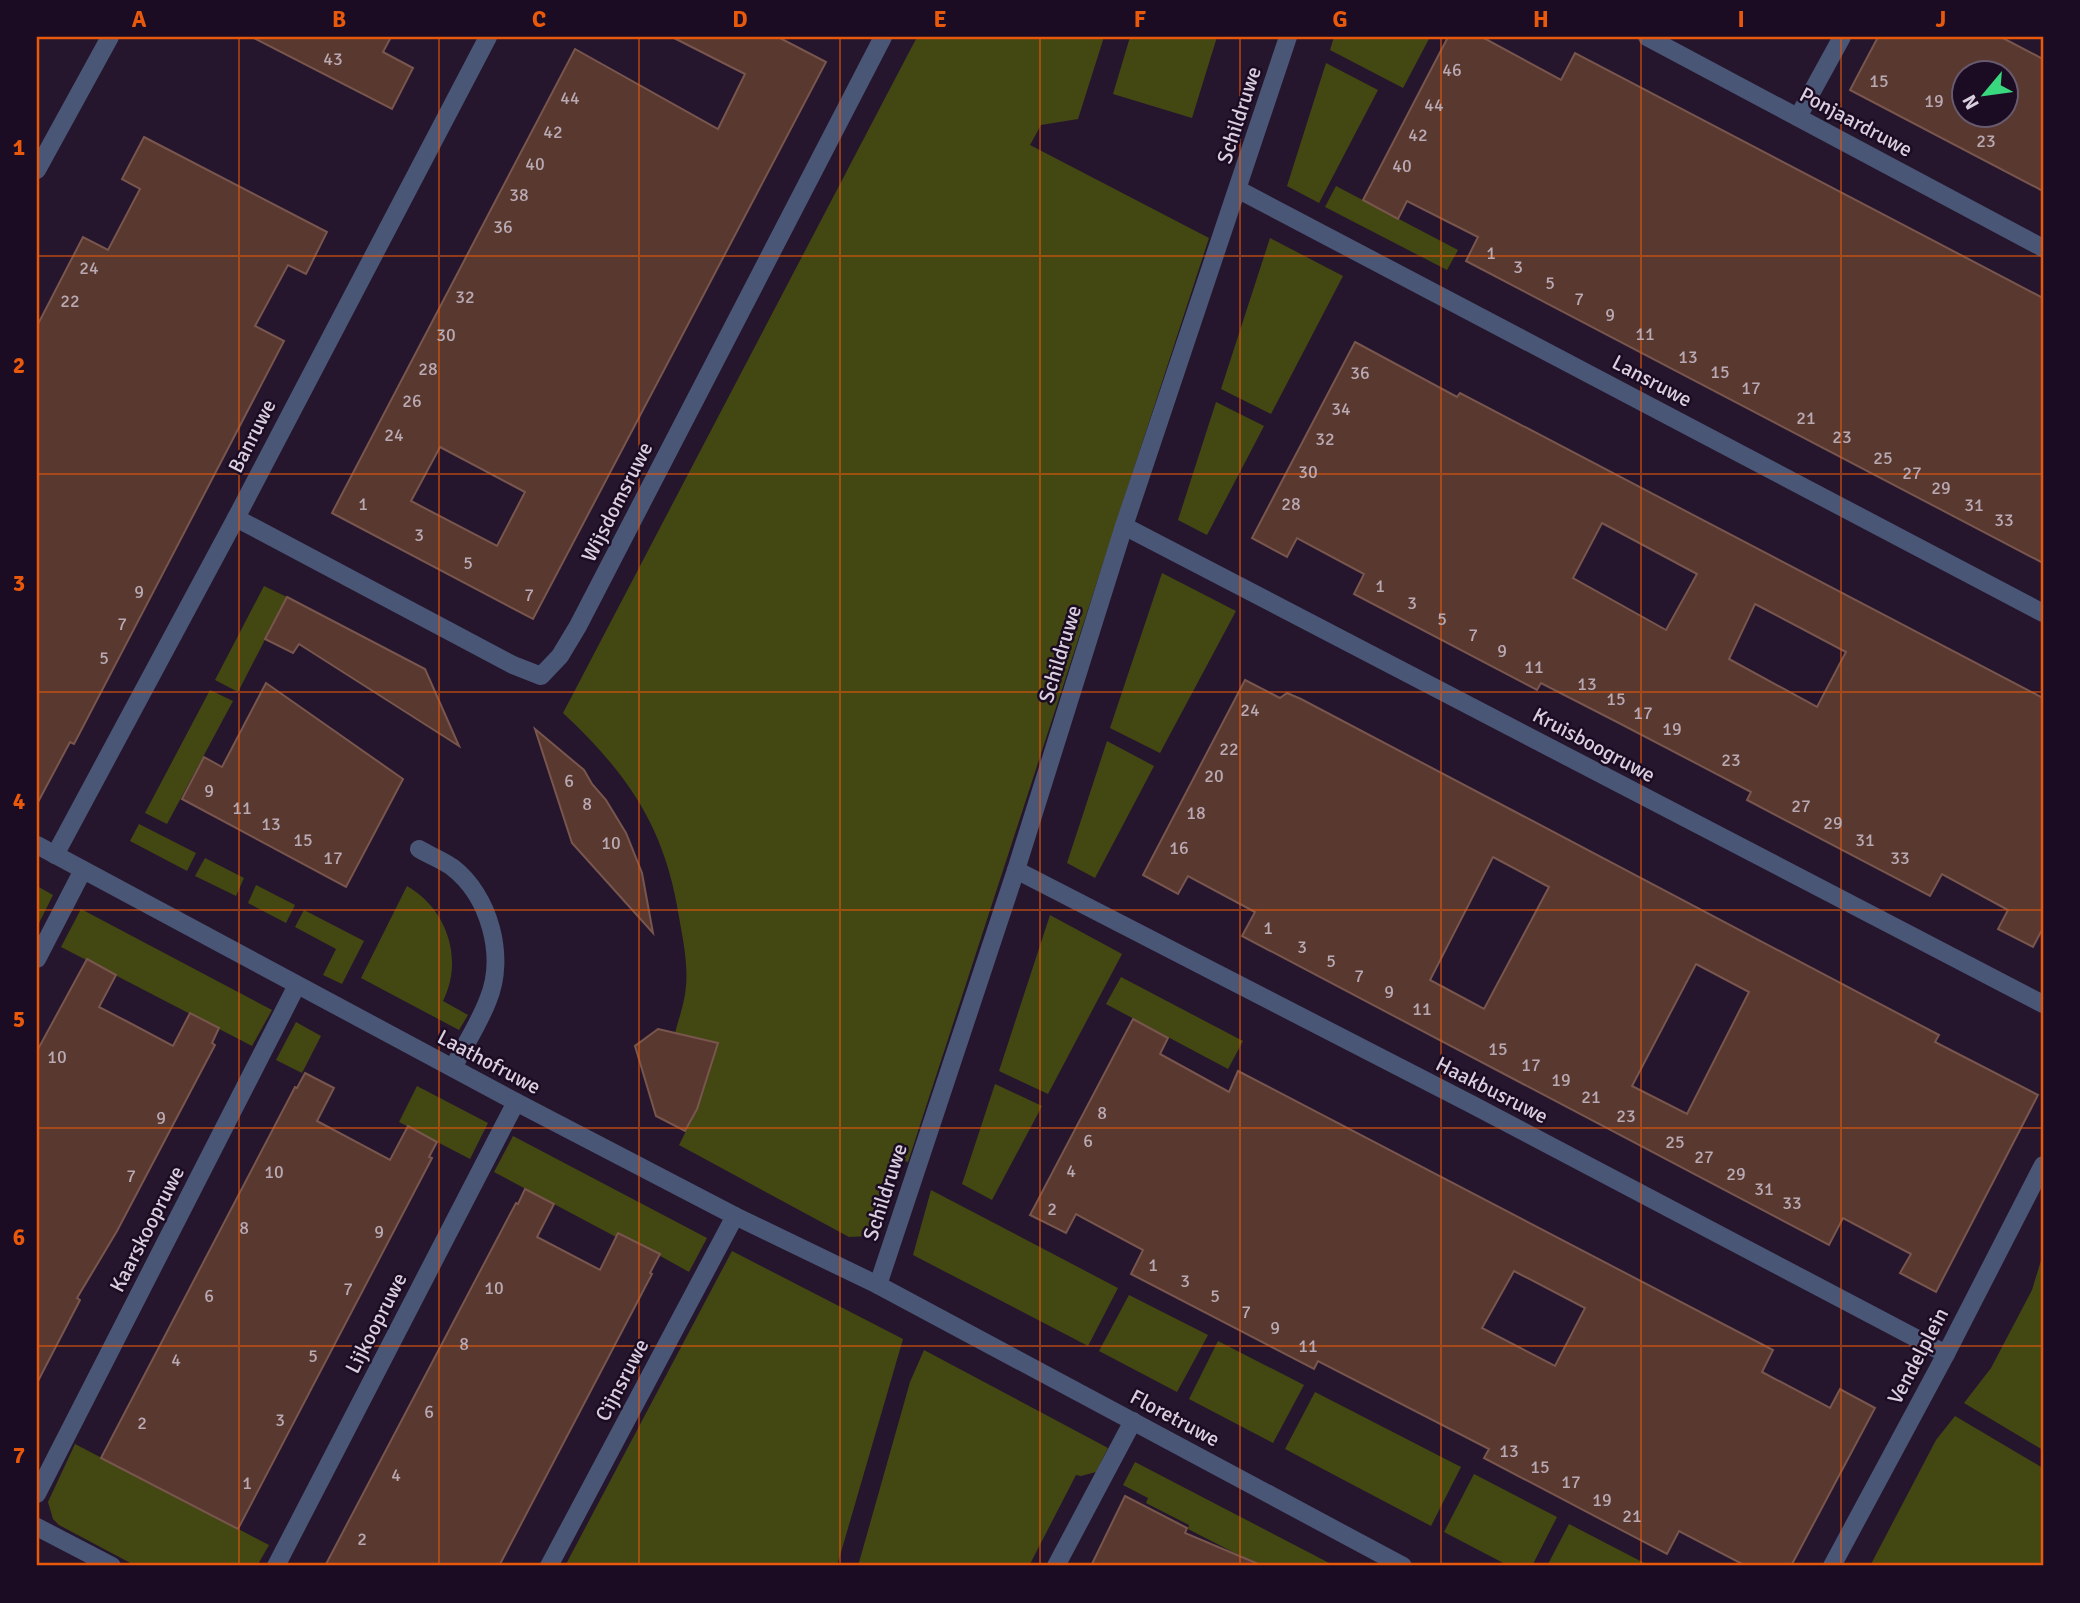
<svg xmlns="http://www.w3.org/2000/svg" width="2080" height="1603" viewBox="0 0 2080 1603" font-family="Signika,sans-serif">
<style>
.green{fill:#434712}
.building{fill:#58382f;stroke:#79564d;stroke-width:2;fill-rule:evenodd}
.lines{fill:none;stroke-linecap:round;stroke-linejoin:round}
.lane{stroke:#4a5676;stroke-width:18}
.street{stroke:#4a5676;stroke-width:18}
.grid{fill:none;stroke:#e8590c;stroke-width:2;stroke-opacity:0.55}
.labels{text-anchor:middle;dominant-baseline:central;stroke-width:5;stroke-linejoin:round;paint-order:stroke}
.number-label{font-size:18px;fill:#b9a9b3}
.street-label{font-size:21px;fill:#d9cfdf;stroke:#1c0c23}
.neatline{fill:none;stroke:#e8590c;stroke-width:2.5}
.grid-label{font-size:23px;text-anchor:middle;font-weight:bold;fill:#e8590c}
</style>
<rect width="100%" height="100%" fill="#25162d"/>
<!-- green -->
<g class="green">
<path d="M917 37H1104L1078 119 1041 125 1030 145 1209 238 908 1162 896 1158 869 1236 849 1237 679 1145 697 1109 718 1043 675 1033C679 1018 685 1001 686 986 688 963 683 940 679 917 665 827 628 774 563 713Z"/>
<polygon points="1130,37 1217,37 1192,118 1113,94"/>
<polygon points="1334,37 1430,37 1403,88 1330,50"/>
<polygon points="1326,63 1378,90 1319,203 1287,186"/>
<polygon points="1336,186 1458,250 1447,270 1325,207"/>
<polygon points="1270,238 1343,276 1271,414 1221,389"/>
<polygon points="1216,402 1264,426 1207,535 1178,520"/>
<polygon points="1162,573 1236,611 1160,753 1110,728"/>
<polygon points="264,586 287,597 238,692 215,680"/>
<polygon points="210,690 233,701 167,824 145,813"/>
<polygon points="1107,741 1154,766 1095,878 1067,863"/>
<polygon points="139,824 196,853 187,871 130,841"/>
<polygon points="205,858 244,878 236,896 195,876"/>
<polygon points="256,885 295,905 286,923 248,903"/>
<polygon points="37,886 53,895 37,927"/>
<path d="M407 886C447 909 464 959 443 1001L468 1015 459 1030 361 978Z"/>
<polygon points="81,909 272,1010 252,1046 61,947"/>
<polygon points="304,910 364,941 342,984 323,975 336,949 295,927"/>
<polygon points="1050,915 1122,954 1048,1094 999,1071"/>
<polygon points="1121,977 1243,1041 1228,1069 1106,1004"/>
<polygon points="296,1022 321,1036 302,1073 276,1060"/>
<polygon points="995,1084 1042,1106 992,1200 962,1184"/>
<polygon points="417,1086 488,1123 470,1159 399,1122"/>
<polygon points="513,1136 707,1238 689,1272 619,1233 616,1237 494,1172"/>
<polygon points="931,1190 1118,1288 1088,1346 913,1255"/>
<polygon points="732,1251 903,1339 837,1566 565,1566"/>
<polygon points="2043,1254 2043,1450 1964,1403 1991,1368 2032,1290"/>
<polygon points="1129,1295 1208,1335 1177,1392 1099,1351"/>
<polygon points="1218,1341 1304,1385 1273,1443 1189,1399"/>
<polygon points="924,1350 1108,1448 1096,1472 1081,1476 1076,1475 1029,1566 858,1566 910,1382"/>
<polygon points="1315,1392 1461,1467 1431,1526 1285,1449"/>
<polygon points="1955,1416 2043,1468 2043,1566 1870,1566 1936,1440"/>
<polygon points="75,1444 269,1545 257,1566 136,1566 59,1525 53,1519 48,1502"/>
<polygon points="1135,1462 1335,1566 1260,1566 1188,1529 1189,1525 1146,1503 1148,1498 1123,1485"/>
<polygon points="1474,1474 1557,1517 1532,1566 1509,1566 1444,1532"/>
<polygon points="1569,1524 1650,1566 1547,1566"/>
</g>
<!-- building -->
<g class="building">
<polygon points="252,37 391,37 383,52 413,68 392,109"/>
<path d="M672 37H778L826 62 533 619 332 513 575 49 718 129 745 74ZM440 447 525 492 497 546 411 501Z"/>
<polygon points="1448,37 1482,37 1561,80 1575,53 2043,298 2043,563 1466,261 1478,237 1407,201 1398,219 1363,200"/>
<path d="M1878 37H2001L2043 59V191L1850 90ZM1964 74H2006V116H1964Z"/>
<polygon points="144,137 327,232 306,274 288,265 255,326 284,341 74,744 70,742 37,804 37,326 83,237 108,250 140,189 122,179"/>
<path d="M1355 342 1457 397 1460 393 2043 698V928L2033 947 1998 929 2008 910 1942 874 1930 896 1747 800 1751 792 1617 722 1541 683 1537 690 1354 594 1364 574 1297 538 1287 557 1252 538ZM1602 523 1697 574 1666 630 1573 578ZM1755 604 1846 652 1817 707 1729 659Z"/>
<polygon points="287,597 425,669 459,746 299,644 293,653 265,639"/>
<path d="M1245 680 1280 698 1287 693 1301 699 1939 1035 1935 1042 2038 1095 1936 1292 1900 1273 1911 1254 1843 1218 1829 1245 1242 936 1255 912 1188 876 1178 894 1143 875ZM1493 857 1549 887 1484 1009 1430 980ZM1696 964 1749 992 1687 1114 1632 1086Z"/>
<polygon points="266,683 403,779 346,887 182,799 204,757 222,767"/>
<polygon points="535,729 584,770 592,784 606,800 626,833 642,873 653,933 572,843"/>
<polygon points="87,959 116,975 99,1007 128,1022 173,1046 190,1013 219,1028 212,1043 215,1045 117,1231 77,1298 80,1300 37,1383 37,1051"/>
<path d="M1133 1019 1168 1038 1160 1054 1229 1092 1238 1071 1773 1350 1762 1372 1830 1408 1840 1389 1875 1408 1791 1566H1746L1679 1531 1667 1554 1484 1458 1489 1449 1318 1361 1314 1369 1131 1274 1143 1250 1076 1214 1066 1233 1030 1215ZM1514 1271 1585 1308 1555 1366 1482 1328Z"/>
<polygon points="658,1029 718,1043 697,1109 685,1131 656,1116 635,1046"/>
<polygon points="305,1073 334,1088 317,1121 390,1160 408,1126 437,1142 429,1157 432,1158 238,1529 101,1458 295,1087 297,1088"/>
<polygon points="525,1189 554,1204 537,1237 600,1270 618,1233 660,1254 650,1273 652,1274 499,1566 325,1566 516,1203 518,1204"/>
<polygon points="1125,1496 1187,1528 1185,1533 1263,1566 1091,1566"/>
</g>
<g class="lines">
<!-- lane -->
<g class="lane">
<polyline points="1798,117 1842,37"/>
<path d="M419 849C429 855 442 860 452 867 490 896 506 957 488 1000 479 1024 464 1046 453 1068"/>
</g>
<!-- street -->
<g class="street">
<polyline points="1647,37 2043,248"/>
<polyline points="37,170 110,37"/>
<polyline points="1239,190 2043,613"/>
<polyline points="236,518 513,665 541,676 560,656 578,626 883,37"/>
<polyline points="1124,526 2043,1004"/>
<polyline points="37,845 516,1102 735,1216 878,1285 1403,1566"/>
<polyline points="55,855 236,518 488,37"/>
<polyline points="1016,870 1471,1104 1946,1354"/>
<polyline points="37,959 83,870"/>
<polyline points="878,1285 1016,870 1124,526 1288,37"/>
<polyline points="37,1494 297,985"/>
<polyline points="37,1527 112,1566"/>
<polyline points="276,1566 516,1102"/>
<polyline points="549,1566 735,1216"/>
<polyline points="1056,1566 1133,1421"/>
<polyline points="1832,1566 1946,1354 2043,1165"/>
</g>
</g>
<!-- grid -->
<path class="grid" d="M239 37V1566M439 37V1566M639 37V1566M840 37V1566M1040 37V1566M1240 37V1566M1441 37V1566M1641 37V1566M1841 37V1566M37 256H2043M37 474H2043M37 692H2043M37 910H2043M37 1128H2043M37 1346H2043"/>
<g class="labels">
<!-- number labels -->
<g class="number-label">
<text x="333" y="59">43</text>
<text x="1452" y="70">46</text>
<text x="1879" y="81">15</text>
<text x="570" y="98">44</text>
<text x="1934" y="101">19</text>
<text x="1434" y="105">44</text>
<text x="553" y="132">42</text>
<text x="1418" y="135">42</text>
<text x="1986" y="141">23</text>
<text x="535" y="164">40</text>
<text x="1402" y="166">40</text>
<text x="519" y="195">38</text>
<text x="503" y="227">36</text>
<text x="1491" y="253">1</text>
<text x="1518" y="267">3</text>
<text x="89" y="268">24</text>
<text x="1550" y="283">5</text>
<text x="465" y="297">32</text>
<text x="1579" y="299">7</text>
<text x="70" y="301">22</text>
<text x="1610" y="315">9</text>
<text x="1645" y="334">11</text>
<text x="446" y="335">30</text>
<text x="1688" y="357">13</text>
<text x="428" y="369">28</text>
<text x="1720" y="372">15</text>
<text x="1360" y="373">36</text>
<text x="1751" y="388">17</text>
<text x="412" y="401">26</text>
<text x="1341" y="409">34</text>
<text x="1806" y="418">21</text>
<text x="394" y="435">24</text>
<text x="1842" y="437">23</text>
<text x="1325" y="439">32</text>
<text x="1883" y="458">25</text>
<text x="1308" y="472">30</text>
<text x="1912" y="473">27</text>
<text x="1941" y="488">29</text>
<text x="363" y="504">1</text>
<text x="1291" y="504">28</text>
<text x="1974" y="505">31</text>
<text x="2004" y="520">33</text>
<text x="419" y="535">3</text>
<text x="468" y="563">5</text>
<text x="1380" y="586">1</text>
<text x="139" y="592">9</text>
<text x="529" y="595">7</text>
<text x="1412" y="603">3</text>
<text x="1442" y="619">5</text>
<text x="122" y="624">7</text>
<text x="1473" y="635">7</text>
<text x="1502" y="651">9</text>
<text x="104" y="658">5</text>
<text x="1534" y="667">11</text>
<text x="1587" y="684">13</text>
<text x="1616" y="699">15</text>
<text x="1250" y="710">24</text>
<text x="1643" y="713">17</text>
<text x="1672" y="729">19</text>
<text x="1229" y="749">22</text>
<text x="1731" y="760">23</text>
<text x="1214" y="776">20</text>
<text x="569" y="781">6</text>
<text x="209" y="791">9</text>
<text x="587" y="804">8</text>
<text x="1801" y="806">27</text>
<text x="242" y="808">11</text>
<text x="1196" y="813">18</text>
<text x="1833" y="823">29</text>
<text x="271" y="824">13</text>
<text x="303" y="840">15</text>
<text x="1865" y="840">31</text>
<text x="611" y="843">10</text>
<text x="1179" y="848">16</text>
<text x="333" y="858">17</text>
<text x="1900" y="858">33</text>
<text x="1268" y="928">1</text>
<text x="1302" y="947">3</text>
<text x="1331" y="961">5</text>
<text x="1359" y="976">7</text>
<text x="1389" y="992">9</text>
<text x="1422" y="1009">11</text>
<text x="1498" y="1049">15</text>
<text x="57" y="1057">10</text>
<text x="1531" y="1065">17</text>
<text x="1561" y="1080">19</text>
<text x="1591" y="1097">21</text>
<text x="1102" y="1113">8</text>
<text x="1626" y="1116">23</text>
<text x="161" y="1118">9</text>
<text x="1088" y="1141">6</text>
<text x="1675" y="1142">25</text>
<text x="1704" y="1157">27</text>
<text x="1071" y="1171">4</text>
<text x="274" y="1172">10</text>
<text x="1736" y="1174">29</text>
<text x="131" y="1176">7</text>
<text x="1764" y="1189">31</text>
<text x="1792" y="1203">33</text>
<text x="1052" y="1209">2</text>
<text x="244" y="1228">8</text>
<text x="379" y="1232">9</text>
<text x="1153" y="1265">1</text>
<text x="1185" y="1281">3</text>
<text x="494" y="1288">10</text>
<text x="348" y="1289">7</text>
<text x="209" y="1296">6</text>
<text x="1215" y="1296">5</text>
<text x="1246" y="1312">7</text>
<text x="1275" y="1328">9</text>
<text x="464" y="1344">8</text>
<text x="1308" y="1346">11</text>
<text x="313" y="1356">5</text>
<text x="176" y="1360">4</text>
<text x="429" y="1412">6</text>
<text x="280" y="1420">3</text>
<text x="142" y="1423">2</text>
<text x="1509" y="1451">13</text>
<text x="1540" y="1467">15</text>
<text x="396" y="1475">4</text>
<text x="1571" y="1482">17</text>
<text x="247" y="1483">1</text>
<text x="1602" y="1500">19</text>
<text x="1632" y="1516">21</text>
<text x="362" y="1539">2</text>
</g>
<!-- street labels -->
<g class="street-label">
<text transform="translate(1239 115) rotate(-72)">Schildruwe</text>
<text transform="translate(1856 122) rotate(28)">Ponjaardruwe</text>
<text transform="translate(1652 381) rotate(28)">Lansruwe</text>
<text transform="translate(252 436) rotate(-63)">Banruwe</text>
<text transform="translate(617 502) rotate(-63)">Wijsdomsruwe</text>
<text transform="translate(1060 654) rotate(-73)">Schildruwe</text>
<text transform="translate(1594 745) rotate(28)">Kruisboogruwe</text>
<text transform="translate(489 1062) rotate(28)">Laathofruwe</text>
<text transform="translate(1492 1090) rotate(27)">Haakbusruwe</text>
<text transform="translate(885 1192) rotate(-72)">Schildruwe</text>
<text transform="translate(147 1229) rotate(-63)">Kaarskoopruwe</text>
<text transform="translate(376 1323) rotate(-63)">Lijkoopruwe</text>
<text transform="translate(1918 1356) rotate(-62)">Vendelplein</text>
<text transform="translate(622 1380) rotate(-62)">Cijnsruwe</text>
<text transform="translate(1175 1418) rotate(28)">Floretruwe</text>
</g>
</g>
<!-- border -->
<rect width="2080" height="1603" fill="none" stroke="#1c0c23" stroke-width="77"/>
<!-- north arrow -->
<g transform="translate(1985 94) rotate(241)"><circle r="33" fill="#1c0c23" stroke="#685a6e" stroke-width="2"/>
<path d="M0-5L12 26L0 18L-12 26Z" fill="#39d87f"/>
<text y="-10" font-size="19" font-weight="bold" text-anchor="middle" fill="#d9cfdf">N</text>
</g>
<rect x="38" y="38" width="2004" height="1526" class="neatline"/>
<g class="grid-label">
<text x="139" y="27">A</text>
<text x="339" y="27">B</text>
<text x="539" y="27">C</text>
<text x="740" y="27">D</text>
<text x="940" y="27">E</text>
<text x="1140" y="27">F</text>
<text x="1340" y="27">G</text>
<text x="1541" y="27">H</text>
<text x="1741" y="27">I</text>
<text x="1941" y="27">J</text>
<text x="19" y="155">1</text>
<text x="19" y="373">2</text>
<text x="19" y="591">3</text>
<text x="19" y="809">4</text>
<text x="19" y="1027">5</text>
<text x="19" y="1245">6</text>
<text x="19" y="1463">7</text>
</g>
</svg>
